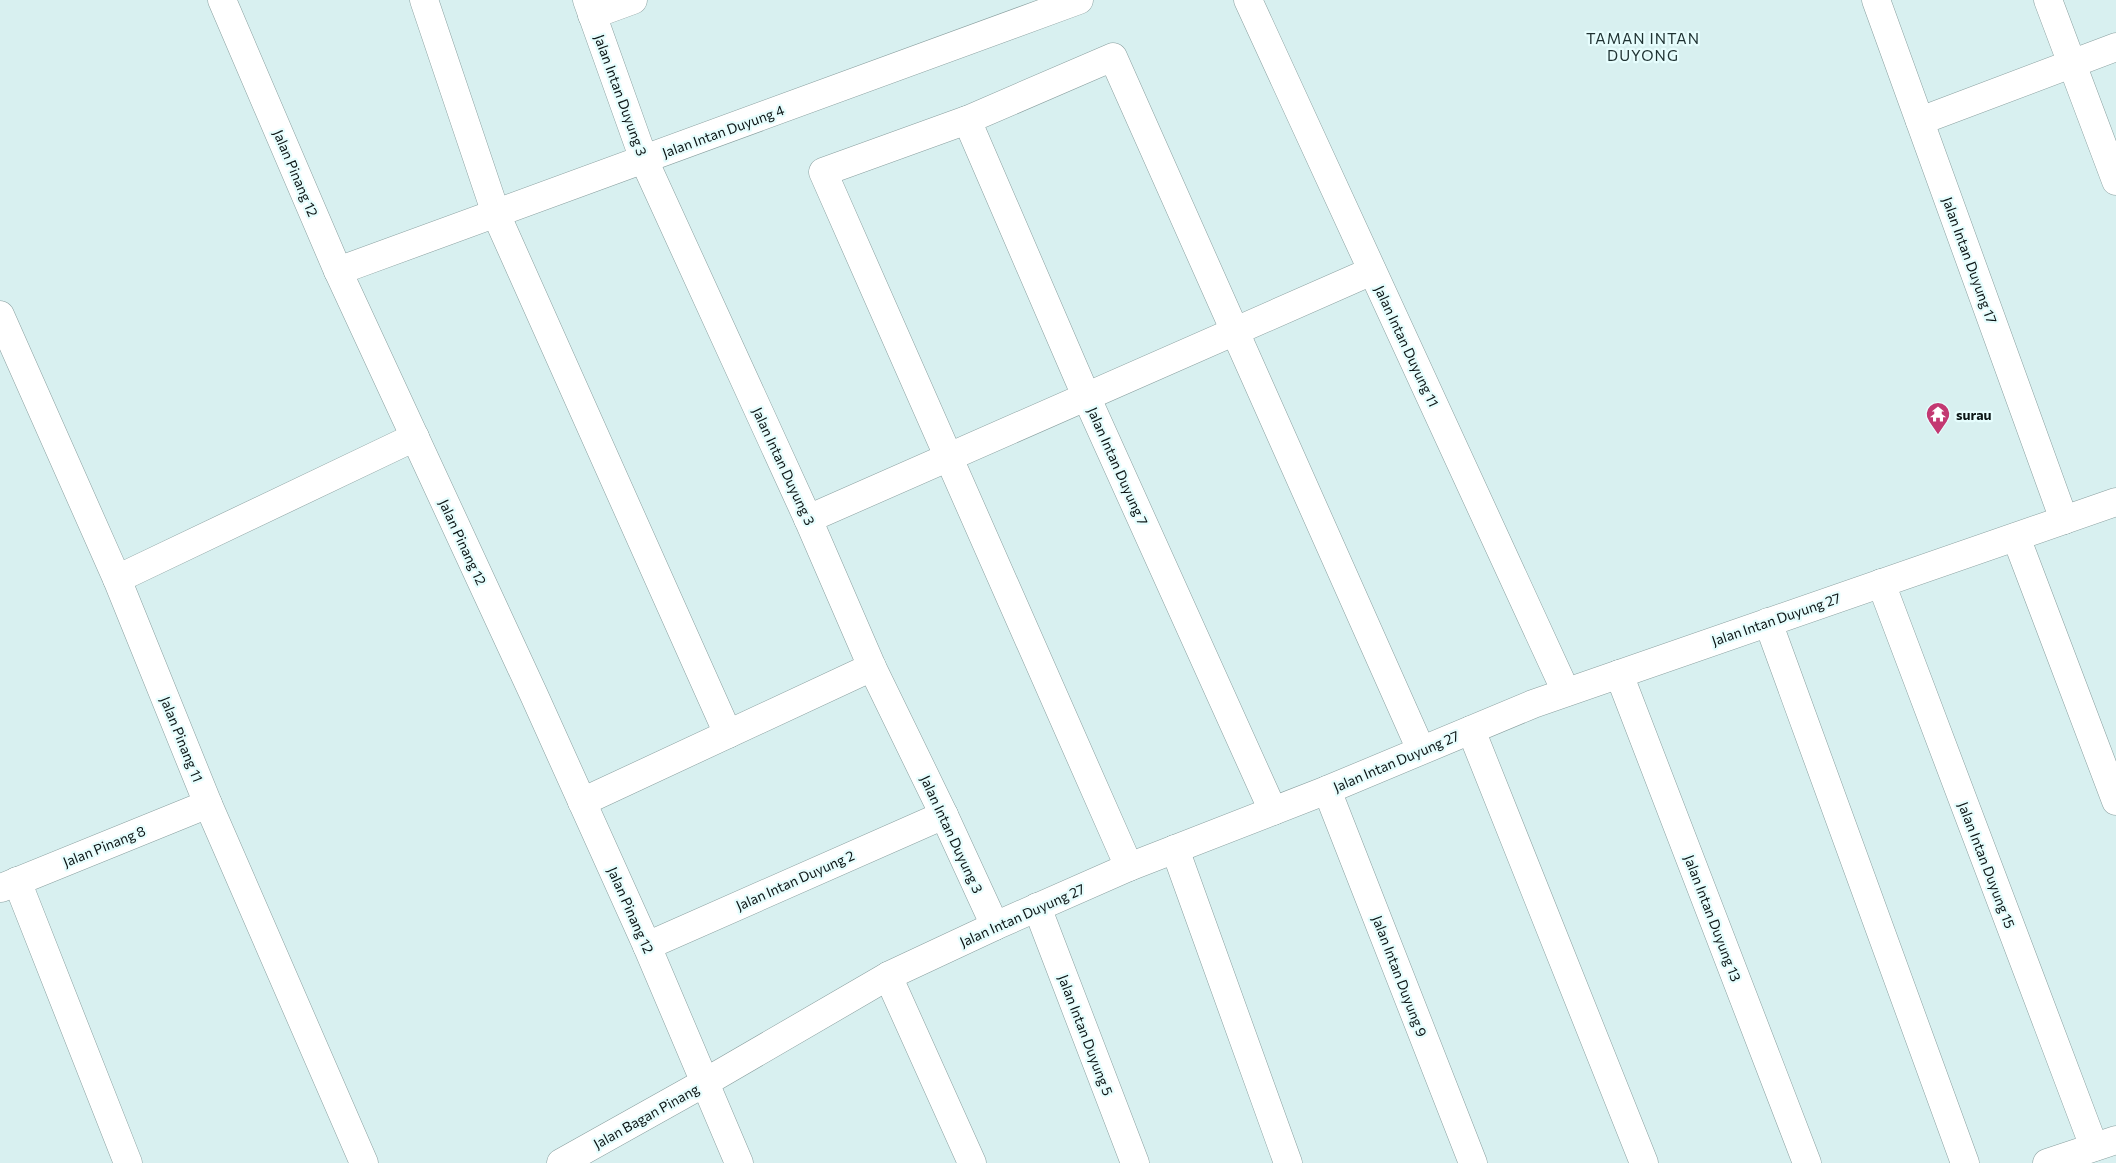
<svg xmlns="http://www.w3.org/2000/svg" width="2116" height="1163" viewBox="0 0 2116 1163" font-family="Commissioner,sans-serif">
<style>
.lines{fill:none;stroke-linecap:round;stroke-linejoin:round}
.minor-casing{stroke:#899f9f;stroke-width:29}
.minor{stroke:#fff;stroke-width:28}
.labels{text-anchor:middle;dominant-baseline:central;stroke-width:4.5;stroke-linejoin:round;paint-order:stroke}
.street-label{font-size:14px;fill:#0c1515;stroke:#e6fdfd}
.poi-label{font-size:14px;font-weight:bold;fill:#0c1515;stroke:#e6fdfd;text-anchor:start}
.neighbourhood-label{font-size:15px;letter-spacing:1px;fill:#1e3131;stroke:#e6fdfd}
</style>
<rect width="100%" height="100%" fill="#d8f0f0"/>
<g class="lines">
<!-- minor casing -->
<g class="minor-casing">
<g id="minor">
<polyline points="222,0 338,271 534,695 647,946 739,1163"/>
<polyline points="424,0 496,214 728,734"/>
<polyline points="587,0 644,160 808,519 872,667 944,815 995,926"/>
<polyline points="1248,0 1566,692"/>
<polyline points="1876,0 2064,520"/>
<polyline points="2048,0 2116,181"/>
<polyline points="592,15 633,0"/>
<polyline points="967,120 1086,396 1273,811"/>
<polyline points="1920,121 2116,47"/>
<polyline points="338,271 1079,0"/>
<polyline points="0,315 117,579 208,804 364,1163"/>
<polyline points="808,519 1372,271"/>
<polyline points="2016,537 2116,801"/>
<polyline points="117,579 415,437"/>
<polyline points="1881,583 2094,1147"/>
<polyline points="1768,622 1965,1163"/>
<polyline points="1619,674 1807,1163"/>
<polyline points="1471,730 1644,1163"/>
<polyline points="1327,790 1473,1163"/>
<polyline points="582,802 872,667"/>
<polyline points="1175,849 1288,1163"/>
<polyline points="1129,867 823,172 967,120 1113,57 1421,750"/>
<polyline points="17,881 128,1163"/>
<polyline points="1,888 208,804"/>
<polyline points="1037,907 1135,1163"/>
<polyline points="647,946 944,815"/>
<polyline points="888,976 972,1163"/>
<polyline points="561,1163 704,1083 888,976 995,926 1129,867 1327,790 1533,704 2116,502"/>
<polyline points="2047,1163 2116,1140"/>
</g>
</g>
<!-- minor -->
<use href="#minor" class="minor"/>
</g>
<!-- icons -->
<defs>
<g id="temple-pin" transform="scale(1.25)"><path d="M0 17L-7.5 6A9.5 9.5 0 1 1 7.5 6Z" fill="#c33972" stroke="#e6fdfd"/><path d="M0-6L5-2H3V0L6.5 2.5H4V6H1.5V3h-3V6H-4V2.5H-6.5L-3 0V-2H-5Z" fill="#fff"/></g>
</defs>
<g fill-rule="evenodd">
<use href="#temple-pin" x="1938" y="414"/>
</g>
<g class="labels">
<!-- street labels -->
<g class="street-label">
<text transform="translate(621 95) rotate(70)">Jalan Intan Duyung 3</text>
<text transform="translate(723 131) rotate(-20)">Jalan Intan Duyung 4</text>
<text transform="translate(296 173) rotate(67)">Jalan Pinang 12</text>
<text transform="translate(1970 260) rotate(70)">Jalan Intan Duyung 17</text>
<text transform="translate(1407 346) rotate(65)">Jalan Intan Duyung 11</text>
<text transform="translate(784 466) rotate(65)">Jalan Intan Duyung 3</text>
<text transform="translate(1118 466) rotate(66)">Jalan Intan Duyung 7</text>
<text transform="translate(463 542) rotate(65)">Jalan Pinang 12</text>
<text transform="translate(1776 619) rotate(-19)">Jalan Intan Duyung 27</text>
<text transform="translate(182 739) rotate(68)">Jalan Pinang 11</text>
<text transform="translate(1396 761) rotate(-23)">Jalan Intan Duyung 27</text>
<text transform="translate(952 834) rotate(65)">Jalan Intan Duyung 3</text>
<text transform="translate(104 846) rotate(-22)">Jalan Pinang 8</text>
<text transform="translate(1987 865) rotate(69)">Jalan Intan Duyung 15</text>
<text transform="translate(795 880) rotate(-24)">Jalan Intan Duyung 2</text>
<text transform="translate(631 910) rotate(66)">Jalan Pinang 12</text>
<text transform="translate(1022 915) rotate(-24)">Jalan Intan Duyung 27</text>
<text transform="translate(1713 918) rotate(69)">Jalan Intan Duyung 13</text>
<text transform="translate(1400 976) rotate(69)">Jalan Intan Duyung 9</text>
<text transform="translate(1086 1035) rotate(69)">Jalan Intan Duyung 5</text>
<text transform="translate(646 1116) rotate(-29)">Jalan Bagan Pinang</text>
</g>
<!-- poi labels -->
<g class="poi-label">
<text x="1956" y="414">surau</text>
</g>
<!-- neighbourhood labels -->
<g class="neighbourhood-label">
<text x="1643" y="38">TAMAN INTAN<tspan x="1643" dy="17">DUYONG</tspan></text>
</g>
</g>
</svg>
